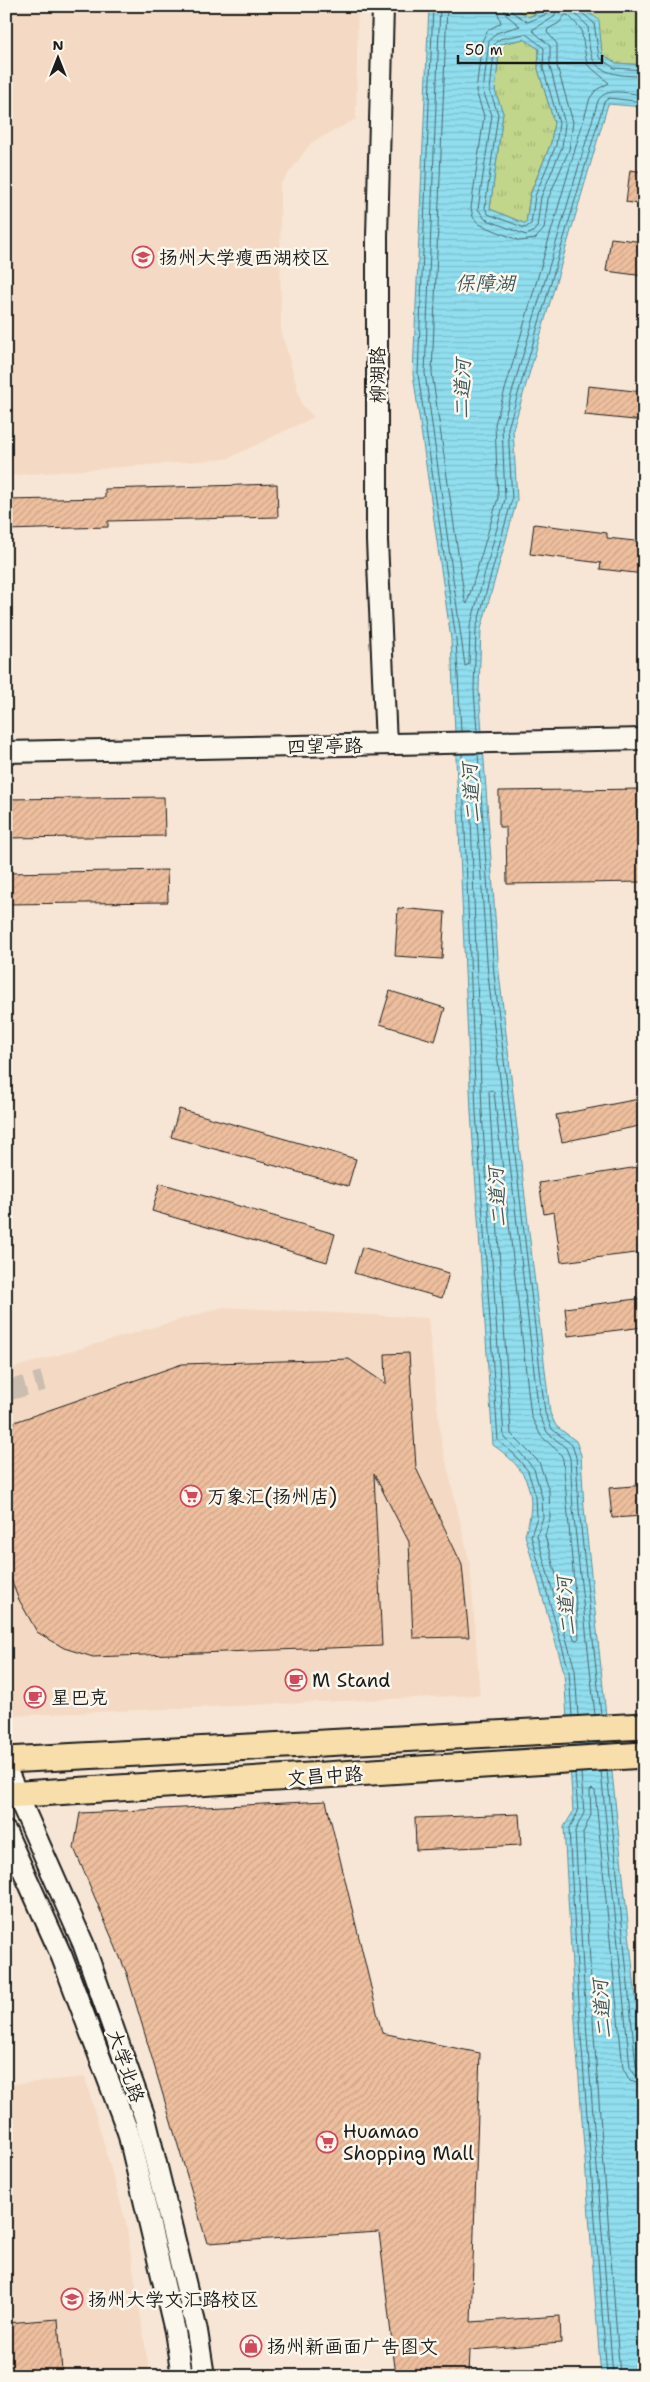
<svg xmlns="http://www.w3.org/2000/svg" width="650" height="2382" viewBox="0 0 650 2382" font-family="'Shantell Sans','LXGW WenKai TC',sans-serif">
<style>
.built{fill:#f4dac4}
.park{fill:url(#park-tufts);stroke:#6e7954}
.water{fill:url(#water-rules);stroke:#62909b;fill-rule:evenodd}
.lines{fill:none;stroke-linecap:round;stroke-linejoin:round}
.shore{stroke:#4a6a70;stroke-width:1}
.building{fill:url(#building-hatch);stroke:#1c1c1c}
.minor-tunnel{stroke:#cbbeb0;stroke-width:20;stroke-dasharray:20 10;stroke-linecap:butt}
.minor-casing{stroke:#1c1c1c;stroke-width:24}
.major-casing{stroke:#1c1c1c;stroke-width:29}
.minor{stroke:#fbf7ec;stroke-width:20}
.major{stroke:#f8deab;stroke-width:25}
.labels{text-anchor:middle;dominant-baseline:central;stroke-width:5;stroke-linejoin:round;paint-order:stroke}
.poi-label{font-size:19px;fill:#1c1c1c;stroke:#fbf7ec;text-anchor:start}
.street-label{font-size:19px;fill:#1c1c1c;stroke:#fbf7ec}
.water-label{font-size:20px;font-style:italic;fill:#3f565b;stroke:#fbf7ec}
</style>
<defs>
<pattern id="park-tufts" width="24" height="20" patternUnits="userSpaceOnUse" patternTransform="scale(1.25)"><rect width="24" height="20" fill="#c1d68b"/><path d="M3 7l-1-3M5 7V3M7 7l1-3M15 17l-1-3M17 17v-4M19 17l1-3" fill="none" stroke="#a5b777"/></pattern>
<pattern id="water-rules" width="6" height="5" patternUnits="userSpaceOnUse" patternTransform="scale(1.25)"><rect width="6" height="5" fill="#90deef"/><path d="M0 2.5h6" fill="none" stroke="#7cbecc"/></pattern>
<pattern id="building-hatch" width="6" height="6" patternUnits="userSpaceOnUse" patternTransform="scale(1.25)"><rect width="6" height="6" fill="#eebf9e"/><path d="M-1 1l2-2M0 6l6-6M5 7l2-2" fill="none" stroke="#cca488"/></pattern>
</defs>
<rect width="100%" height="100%" fill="#f7e6d5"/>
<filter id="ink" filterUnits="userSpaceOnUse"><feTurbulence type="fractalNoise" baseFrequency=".02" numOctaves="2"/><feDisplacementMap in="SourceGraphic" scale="10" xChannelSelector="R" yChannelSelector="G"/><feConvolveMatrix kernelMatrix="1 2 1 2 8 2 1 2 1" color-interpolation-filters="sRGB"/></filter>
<g filter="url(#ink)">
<!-- built -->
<g class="built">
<polygon points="6,6 358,6 356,119 311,143 280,185 281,329 302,405 314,417 227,459 6,476"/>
<polygon points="223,1307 428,1318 441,1440 470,1563 480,1695 7,1716 6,1370"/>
<polygon points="85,2077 126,2222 150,2376 6,2376 6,2085"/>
</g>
<!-- park -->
<g class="park">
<polygon points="511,6 551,6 528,17"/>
<polygon points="574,6 644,6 644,65 616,63 602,54 598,20 584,8"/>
<polygon points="524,39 539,49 538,69 554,122 551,143 530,194 526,224 490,209 503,113 495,91 500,44"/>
</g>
<!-- water -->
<path class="water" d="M429 6H511L529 17C556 4 574 0 599 20L602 54 616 63 644 65V107L608 104 513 429 517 500 481 629 479 690 499 973 550 1413 556 1426 576 1441 581 1455 584 1508 636 1999 644 2096V2376H602L600 2365 576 2038 564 1827 573 1812 564 1672 525 1535C539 1494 528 1469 493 1445L471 1112 451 639 413 374ZM524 39 539 49 538 69 554 122 551 143 530 195 526 224 490 209 503 113 495 91 500 44Z"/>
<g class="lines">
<!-- shore -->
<g class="shore">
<polyline points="433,6 418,374 456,639 461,731"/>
<path d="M440 6 425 373 465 666 469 664 470 627 505 499 502 426 598 101C605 86 630 94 644 95"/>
<polyline points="447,6 432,373 465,601 467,604 498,498 495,424 590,98 596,90 609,83 587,64 581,29 568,15 565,15 559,23 548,29 547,32 557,44 557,66 573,122 569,150 548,199 544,229 535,239 520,241 479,224 473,217 471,208 484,116 476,91 482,41 488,30 501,23 496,6"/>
<polyline points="503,6 506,15 520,26 496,33 489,41 483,91 492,115 478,209 485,219 526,235 533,232 537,227 541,197 562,147 565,124 550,67 550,46 532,30 554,17 558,6"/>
<polyline points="510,6 512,12 528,22 549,13 552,6"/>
<path d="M574 6 576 15 588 26C589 36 588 48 592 57 599 76 627 76 644 76"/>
<polyline points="580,6 581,12 594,23 599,57 614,68 644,70"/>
<polygon points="526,34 544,48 543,68 559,123 556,145 535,196 531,224 525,228 488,214 485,208 498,114 490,91 495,43 500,39"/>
<polyline points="477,731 474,690 476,629 512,499 508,428 604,102 609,98 644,102"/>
<polyline points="462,754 476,1112 498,1441 513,1453 528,1471 536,1497 537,1517 531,1536 569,1671 572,1716"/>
<polyline points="478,754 494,974 545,1413 552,1429 572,1445 576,1457 579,1509 601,1715"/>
<polygon points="491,1090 494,1092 531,1416 541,1436 560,1453 563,1459 579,1638 577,1640 574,1639 545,1536 550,1518 549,1491 539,1462 511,1434 490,1111 489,1092"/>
<polyline points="578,1716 575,1670 537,1536 543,1517 542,1497 534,1469 517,1449 504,1438 482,1112 470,792 472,789 475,792 488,975 539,1414 547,1432 566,1448 570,1458 573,1509 595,1715"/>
<polyline points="601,1771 630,2067 635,2075 644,2077"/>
<polyline points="607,1771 636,2066 639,2070 644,2071"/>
<polyline points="575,1773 578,1812 569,1829 581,2037 607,2376"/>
<polyline points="581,1773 584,1813 575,1831 587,2037 613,2376"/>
<polyline points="620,2376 594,2036 583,1833 591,1815 590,1791 592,1789 595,1791 623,2068 630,2081 644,2085"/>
</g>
</g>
<!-- building -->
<g class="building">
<polygon points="630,170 644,172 644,205 626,202"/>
<polygon points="611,238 644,242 644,276 606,271"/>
<polygon points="588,386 644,392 644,421 585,415"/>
<polygon points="277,484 278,517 108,521 108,527 6,530 6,500 105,498 105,489"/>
<polygon points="534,524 607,533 607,538 644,542 644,574 600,569 601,563 530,554"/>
<polygon points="644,789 644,882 507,884 506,827 499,827 499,791"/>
<polygon points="164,797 165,836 6,838 6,799"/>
<polygon points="167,870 168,902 6,904 6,873"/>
<polygon points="398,908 445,912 442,959 395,956"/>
<polygon points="390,991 445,1008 435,1041 380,1024"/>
<polygon points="644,1098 644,1125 562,1142 556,1115"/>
<polygon points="179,1109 356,1159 348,1186 171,1137"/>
<polygon points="644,1166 644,1252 561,1262 554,1212 544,1214 539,1183"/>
<polygon points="160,1183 335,1234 327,1262 152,1211"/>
<polygon points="362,1247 449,1273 442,1298 354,1273"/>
<polygon points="644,1298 644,1327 568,1336 565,1308"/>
<polygon points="409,1353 416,1468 462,1565 469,1637 413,1638 409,1542 374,1474 382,1646 93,1657 64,1648 37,1632 18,1598 6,1566 6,1425 182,1364 349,1359 386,1384 385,1354"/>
<polygon points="644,1485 644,1516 612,1518 609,1488"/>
<polygon points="326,1801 382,2033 480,2053 471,2322 560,2316 561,2343 470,2350 469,2376 396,2376 379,2232 207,2243 127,1974 74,1848 80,1813"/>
<polygon points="519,1814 521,1845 416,1850 415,1818"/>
<polygon points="58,2319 62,2372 6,2376 6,2323"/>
</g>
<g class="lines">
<!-- minor-tunnel -->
<polyline class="minor-tunnel" points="6,1391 43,1381"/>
<!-- minor casing -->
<g class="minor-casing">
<g id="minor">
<polyline points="383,6 377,236 377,541 386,744"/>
<polyline points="6,752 644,739"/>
<polyline points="6,1769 83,1943 145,2118 197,2331 204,2376"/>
<polyline points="6,1832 62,1957 128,2132 175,2331 182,2376"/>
</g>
</g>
<!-- major casing -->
<g class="major-casing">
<g id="major">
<polyline points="6,1760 644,1726"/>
<polyline points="6,1795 644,1755"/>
</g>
</g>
<!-- minor -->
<use href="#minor" class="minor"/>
<!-- major -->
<use href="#major" class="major"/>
</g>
</g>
<!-- icons -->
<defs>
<g id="university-ring" transform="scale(1.125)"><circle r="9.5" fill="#fbf7ec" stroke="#d1495b" stroke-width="1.5"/><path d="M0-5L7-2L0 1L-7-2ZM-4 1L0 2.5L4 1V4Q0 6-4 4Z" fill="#d1495b"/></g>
<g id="supermarket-ring" transform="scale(1.125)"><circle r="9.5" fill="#fbf7ec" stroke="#d1495b" stroke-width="1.5"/><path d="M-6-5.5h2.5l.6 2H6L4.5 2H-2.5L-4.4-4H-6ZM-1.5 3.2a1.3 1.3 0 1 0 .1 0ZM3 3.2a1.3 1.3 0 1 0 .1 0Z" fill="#d1495b"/></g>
<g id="cafe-ring" transform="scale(1.125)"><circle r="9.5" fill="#fbf7ec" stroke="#d1495b" stroke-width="1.5"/><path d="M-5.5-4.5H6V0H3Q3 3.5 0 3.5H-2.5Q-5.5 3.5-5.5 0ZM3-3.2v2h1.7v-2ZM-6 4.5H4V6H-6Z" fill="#d1495b"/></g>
<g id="shop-ring" transform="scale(1.125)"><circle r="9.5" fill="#fbf7ec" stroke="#d1495b" stroke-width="1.5"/><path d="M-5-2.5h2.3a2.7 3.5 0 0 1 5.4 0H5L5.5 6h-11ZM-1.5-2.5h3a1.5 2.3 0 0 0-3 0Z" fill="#d1495b"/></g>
</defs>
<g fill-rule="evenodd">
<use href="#university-ring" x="143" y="257"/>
<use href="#supermarket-ring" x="191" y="1496"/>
<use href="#cafe-ring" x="296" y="1680"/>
<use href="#cafe-ring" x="35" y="1697"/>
<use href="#supermarket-ring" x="327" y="2142"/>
<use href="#university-ring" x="72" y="2299"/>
<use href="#shop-ring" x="251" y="2346"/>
</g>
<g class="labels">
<!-- poi labels -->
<g class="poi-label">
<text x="159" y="257">扬州大学瘦西湖校区</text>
<text x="207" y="1496">万象汇(扬州店)</text>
<text x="312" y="1680">M Stand</text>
<text x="51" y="1697">星巴克</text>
<text x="343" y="2131">Huamao<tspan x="343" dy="22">Shopping Mall</tspan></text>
<text x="88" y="2299">扬州大学文汇路校区</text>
<text x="267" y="2346">扬州新画面广告图文</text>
</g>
<!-- street labels -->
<g class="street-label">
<text transform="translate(377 375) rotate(-90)">柳湖路</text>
<text transform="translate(325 746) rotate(-1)">四望亭路</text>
<text transform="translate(325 1776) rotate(-4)">文昌中路</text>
<text transform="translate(126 2066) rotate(71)">大学北路</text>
</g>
<!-- water labels -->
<g class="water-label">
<text x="485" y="283">保障湖</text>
<text transform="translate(462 389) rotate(-89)">二道河</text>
<text transform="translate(471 793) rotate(-94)">二道河</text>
<text transform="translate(497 1197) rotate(-94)">二道河</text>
<text transform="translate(566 1606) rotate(-95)">二道河</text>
<text transform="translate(602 2009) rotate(-95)">二道河</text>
</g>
</g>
<!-- margin -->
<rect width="650" height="2382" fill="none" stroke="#fbf7ec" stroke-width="25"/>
<rect x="12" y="12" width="625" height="2357" fill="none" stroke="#1c1c1c" stroke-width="2" filter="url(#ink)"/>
<!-- north arrow -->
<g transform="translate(58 58)" stroke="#fbf7ec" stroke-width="4" paint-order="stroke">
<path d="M0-4L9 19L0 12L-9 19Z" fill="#1c1c1c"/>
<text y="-8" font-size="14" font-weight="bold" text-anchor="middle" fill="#1c1c1c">N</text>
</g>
<!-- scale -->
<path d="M458 55v8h144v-8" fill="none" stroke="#1c1c1c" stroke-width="2.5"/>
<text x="465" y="55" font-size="15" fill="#1c1c1c" stroke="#fbf7ec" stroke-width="4" paint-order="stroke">50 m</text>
</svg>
